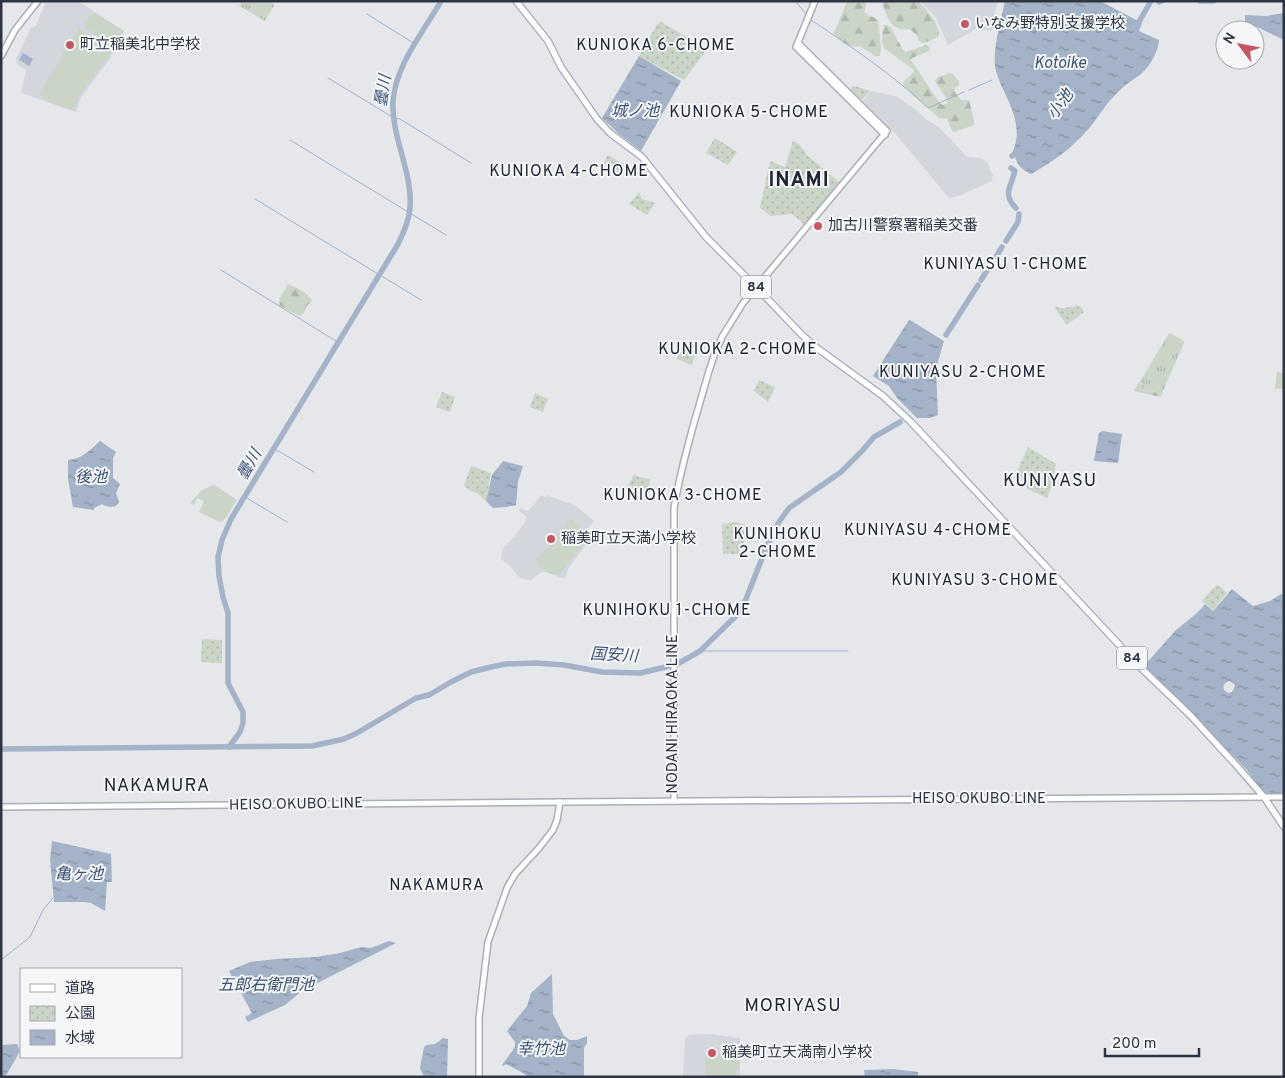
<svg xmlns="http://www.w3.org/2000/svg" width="1285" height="1078" viewBox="0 0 1285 1078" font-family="Overpass,'Noto Sans JP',sans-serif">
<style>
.built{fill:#d3d6dd}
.grass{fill:url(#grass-tufts)}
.forest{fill:url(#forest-firs)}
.cemetery{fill:url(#cemetery-stones)}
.park{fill:url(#park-dots)}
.garden{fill:#cad4c7}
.water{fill:url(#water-ripples);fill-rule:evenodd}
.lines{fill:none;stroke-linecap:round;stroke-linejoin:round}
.stream{stroke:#a4b3c7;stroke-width:1}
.river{stroke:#a4b3c7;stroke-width:5.5}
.secondary-casing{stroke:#aaaeb5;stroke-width:8}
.primary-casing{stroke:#a5abb6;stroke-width:8}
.secondary{stroke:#fff;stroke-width:5}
.primary{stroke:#fff;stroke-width:5.5}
.poi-dot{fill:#c35762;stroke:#f4f6f8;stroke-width:2}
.labels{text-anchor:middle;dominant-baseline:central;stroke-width:4;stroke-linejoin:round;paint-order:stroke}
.shield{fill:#f4f6f8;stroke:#696e79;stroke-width:1}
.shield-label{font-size:14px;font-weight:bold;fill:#2e3442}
.poi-label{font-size:15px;fill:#2e3442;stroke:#f4f6f8;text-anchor:start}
.street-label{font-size:15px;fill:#2e3442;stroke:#f4f6f8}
.neighbourhood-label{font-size:16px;letter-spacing:1px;fill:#202533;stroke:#f4f6f8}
.water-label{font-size:16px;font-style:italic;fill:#3b5173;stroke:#f4f6f8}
.quarter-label{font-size:18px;letter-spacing:1px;fill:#202533;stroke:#f4f6f8}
.district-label{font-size:20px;font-weight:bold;letter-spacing:1px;fill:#202533;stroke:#f4f6f8}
</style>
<defs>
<pattern id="grass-tufts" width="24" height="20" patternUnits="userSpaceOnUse" patternTransform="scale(1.25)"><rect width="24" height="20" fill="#cad4c7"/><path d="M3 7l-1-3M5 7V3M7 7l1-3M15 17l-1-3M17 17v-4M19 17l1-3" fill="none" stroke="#aeb7ac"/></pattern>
<pattern id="forest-firs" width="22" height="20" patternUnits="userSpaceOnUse" patternTransform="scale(1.25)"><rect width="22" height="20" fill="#cad4c7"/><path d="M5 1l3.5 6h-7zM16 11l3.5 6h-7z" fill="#aeb7ac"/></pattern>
<pattern id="cemetery-stones" width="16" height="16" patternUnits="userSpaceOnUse" patternTransform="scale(1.25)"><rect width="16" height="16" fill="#cad4c7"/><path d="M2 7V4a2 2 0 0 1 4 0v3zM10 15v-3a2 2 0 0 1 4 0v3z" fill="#aeb7ac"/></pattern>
<pattern id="park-dots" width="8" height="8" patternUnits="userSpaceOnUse" patternTransform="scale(1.25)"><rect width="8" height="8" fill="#cad4c7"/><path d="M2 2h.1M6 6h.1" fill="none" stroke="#aeb7ac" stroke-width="1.8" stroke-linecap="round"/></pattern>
<pattern id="water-ripples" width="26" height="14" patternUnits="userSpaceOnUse" patternTransform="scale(1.25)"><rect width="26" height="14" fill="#a4b3c7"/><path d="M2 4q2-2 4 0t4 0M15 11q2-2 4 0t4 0" fill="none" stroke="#8692a3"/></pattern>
</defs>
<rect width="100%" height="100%" fill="#e5e7eb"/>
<!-- built -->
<g class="built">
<polygon points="46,1 78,1 124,31 109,60 81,97 76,112 21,93 26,70 18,65 16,59 31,28 36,26"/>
<polygon points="920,1 998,1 991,31 976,29 948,45 936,18"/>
<polygon points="871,91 898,97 915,109 927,120 939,127 967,157 980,158 988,162 989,169 993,175 992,181 961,195 951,198 949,198 894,132 863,101"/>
<polygon points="541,495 545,497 547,495 576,506 594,521 586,531 592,536 568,569 565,579 546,572 540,573 531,580 524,579 520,578 508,564 501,559 503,548 515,536 525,522 526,516 519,511 520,508 527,511 529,510 536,502"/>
<polygon points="711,1034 740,1038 740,1077 683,1077 685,1039 689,1035"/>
</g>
<!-- grass -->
<g class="grass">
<polygon points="242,1 268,1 274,4 274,6 265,21 239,6"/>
<polygon points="1169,333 1183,340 1184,343 1165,386 1162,385 1161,388 1157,387 1155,392 1143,390 1144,384 1139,383"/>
<polygon points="1277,371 1283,374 1284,389 1275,389"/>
</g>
<!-- forest -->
<g class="forest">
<path d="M847 1H867L864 12C868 16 874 16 878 21L881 47 880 56H875L860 46C848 48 841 43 834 33Z"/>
<path d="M881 1H918C926 9 940 24 939 36L936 38 924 43 920 42 916 34 909 29C889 32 888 16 881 1Z"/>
<path d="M884 25H887L891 28 903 50 906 52 926 45 930 48 929 51 912 58 911 60 939 102 942 105 946 104 948 101 935 81 938 77 950 73 953 74 959 82V85L955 88 954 91 961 100H969L974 121V125L955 132 952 131 947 118 944 119 939 118 903 86 904 81 914 72V70L884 48C881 41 882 33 884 25Z"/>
<path d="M288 284C297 288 306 292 312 300L306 307 304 313 300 316 295 314 279 305C278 298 285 290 288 284Z"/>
</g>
<!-- cemetery -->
<polygon class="cemetery" points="1138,383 1144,385 1143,390 1155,392 1157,387 1161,388 1162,385 1165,386 1161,397 1134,391"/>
<!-- park -->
<g class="park">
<polygon points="661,22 707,49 684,80 639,56 658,23"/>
<polygon points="852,86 858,87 870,91 862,100 851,90"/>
<polygon points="715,138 737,152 728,165 706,153"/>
<polygon points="793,141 799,144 807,155 839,182 805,225 792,214 771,216 760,208 770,161 785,167"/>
<polygon points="608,155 626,166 621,175 603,164"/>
<polygon points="639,192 642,199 655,203 647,215 629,204"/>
<polygon points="1080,306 1084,312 1068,324 1066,324 1055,308 1056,307 1062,308"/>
<polygon points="682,345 698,351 691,365 677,359"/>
<polygon points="759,380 775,387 768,402 754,391"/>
<polygon points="442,392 455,397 450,412 436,407"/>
<polygon points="535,393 548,399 543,412 530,407"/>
<polygon points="1028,447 1056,464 1052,486 1047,498 1028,489 1017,472"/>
<polygon points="471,466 491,473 486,501 477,493 469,490 464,485"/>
<polygon points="634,475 638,477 650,479 647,497 635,496 625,491"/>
<polygon points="737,522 751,527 738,554 723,554 722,524"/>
<polygon points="1218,585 1227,593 1213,610 1202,601 1214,587"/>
<polygon points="202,639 222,640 222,663 201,662"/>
</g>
<!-- garden -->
<g class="garden">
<polygon points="95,13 124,31 115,47 85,28 87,25 84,23 90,15"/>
<polygon points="79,28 113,50 79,96 74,111 46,101 47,100 39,94"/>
<polygon points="214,485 237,500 224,520 220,522 199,512 204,501 197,498 194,505 190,503 202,490"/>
<path d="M571 519 590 536 561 573C549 578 541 568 535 560L556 539 555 537Z"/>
<polygon points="709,1051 739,1054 739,1069 736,1070 736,1077 705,1077 706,1053"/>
</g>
<!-- water -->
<g class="water">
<path d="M1005 1H1100L1142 23 1139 31 1159 40C1158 51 1151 65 1142 73 1135 79 1127 83 1120 90 1109 100 1100 114 1091 126 1072 148 1056 160 1031 174 1019 169 1017 164 1013 151 1023 128 1011 106 1001 85 999 79 996 73 995 66 993 48 1001 19 1005 1Z"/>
<polygon points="1284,13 1284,40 1245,21 1245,15 1266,16"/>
<polygon points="23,53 33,59 29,66 19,60"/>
<polygon points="639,56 681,81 641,151 619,134 602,118"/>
<polygon points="909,320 910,320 944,341 936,369 938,415 930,418 917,418 897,398 889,386 873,376"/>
<polygon points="1102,431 1122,434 1118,463 1094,461 1099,433"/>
<path d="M100 441 116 452 113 458V478L120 484 116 493 119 502C118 503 117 505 116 506 112 508 104 506 102 504L94 508V510L73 507 68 479V460C82 459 90 450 100 441Z"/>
<polygon points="503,461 523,466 518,482 516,505 506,507 493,508 486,501 492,475"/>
<path d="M1232 589 1253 606 1270 601 1281 594 1284 595V793H1266L1262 792 1247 770 1175 696 1143 667 1175 631 1198 612 1205 604 1213 611ZM1229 681 1234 684 1235 686 1232 692 1228 693 1224 690C1223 685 1224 683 1229 681Z"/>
<polygon points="52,841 111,854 112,882 107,882 105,911 91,903 84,902 54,902 50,859"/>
<polygon points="389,941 396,943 302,991 285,1005 248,1022 245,1017 252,1013 229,971 250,962 276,959 316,957 340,953 361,947 371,948"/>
<polygon points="552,974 553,1014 564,1036 570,1040 577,1040 587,1036 587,1043 584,1048 584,1077 530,1077 506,1064 503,1066 502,1065 515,1047 515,1042 507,1031 527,1006 531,993"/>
<polygon points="443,1038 448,1039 447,1077 424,1077 420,1068 424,1047 427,1045 435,1044"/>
<polygon points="17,1044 20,1051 18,1055 5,1077 1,1077 1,1045"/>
<polygon points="893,1069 918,1072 918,1077 865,1077 864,1070"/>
</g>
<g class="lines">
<!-- stream -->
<g class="stream">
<polyline points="795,1 807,15"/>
<polyline points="367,14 415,44"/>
<path d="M811 20C852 47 893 75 928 108L964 92"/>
<polyline points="328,78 394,118 400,119 471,163"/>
<polyline points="969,90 992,80"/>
<polyline points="290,140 446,235"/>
<polyline points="255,199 421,300"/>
<polyline points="221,270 339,343"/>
<polyline points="275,449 314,472"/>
<polyline points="245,497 287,522"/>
<polyline points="700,651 848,651"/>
<polyline points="1,960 30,937 43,910 53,898"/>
</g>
<!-- river -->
<g class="river">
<polyline points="1158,1 1159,2 1162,1"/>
<polyline points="1200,1 1214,1"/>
<polyline points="1136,27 1151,1"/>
<polyline points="1012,156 1017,152 1021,152"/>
<path d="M1011 168 1015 171C1011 187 1002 194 1016 208"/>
<polyline points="1006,241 1018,222 1019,214"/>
<polyline points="996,257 1002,247"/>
<polyline points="981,280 988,269"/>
<polyline points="946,335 978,285"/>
<path d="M229 747 240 732 243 723V712L228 683V613L223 597 219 576 218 557 222 540 231 519 398 244C404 232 409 221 410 208 413 172 391 137 393 101 396 64 423 33 441 1"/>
<polyline points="1,749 312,746 344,739 357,733 416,698 429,695 451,682 471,672 491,667 506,664 536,663 564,665 602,672 640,673 666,667 679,663 688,658 700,651 738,614 746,599 766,548 779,522 789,508 841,472 862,451 874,437 900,422"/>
</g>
<!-- secondary casing -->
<g class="secondary-casing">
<g id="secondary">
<polyline points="815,1 796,47 885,135"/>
<polyline points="1,56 15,30 38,1"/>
<path d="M674 801V508C682 462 696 416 709 371L714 356 722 337 743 303 887 131 798 43"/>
<polyline points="1,807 566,802 1284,797"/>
<polyline points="479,1077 479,1018 488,942 507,888 515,874 539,848 553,830 557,820 560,802"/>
</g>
</g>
<!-- primary casing -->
<g class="primary-casing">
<polyline id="primary" points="516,1 548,41 561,67 597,119 610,133 642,157 706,237 760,291 802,335 817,348 883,396 911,422 1139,666 1190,715 1236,765 1264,797 1284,827"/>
</g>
<!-- secondary -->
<use href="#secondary" class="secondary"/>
<!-- primary -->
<use href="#primary" class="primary"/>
</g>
<!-- markers -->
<g class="poi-dot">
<circle cx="965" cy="24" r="5"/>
<circle cx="70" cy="45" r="5"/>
<circle cx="818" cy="226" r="5"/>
<circle cx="551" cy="539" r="5"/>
<circle cx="712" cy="1053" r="5"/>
</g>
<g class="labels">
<!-- shield labels -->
<g class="shield">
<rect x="741" y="275.5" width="30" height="23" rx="4"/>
<rect x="1117" y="646.5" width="30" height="23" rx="4"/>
</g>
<g class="shield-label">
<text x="756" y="287">84</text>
<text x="1132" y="658">84</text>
</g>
<!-- poi labels -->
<g class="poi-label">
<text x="975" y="24">いなみ野特別支援学校</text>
<text x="80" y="45">町立稲美北中学校</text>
<text x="828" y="226">加古川警察署稲美交番</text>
<text x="561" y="539">稲美町立天満小学校</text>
<text x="722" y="1053">稲美町立天満南小学校</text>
</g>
<!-- street labels -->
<g class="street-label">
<text transform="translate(673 714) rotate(-90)">NODANI HIRAOKA LINE</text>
<text x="979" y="799">HEISO OKUBO LINE</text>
<text transform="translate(296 805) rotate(-1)">HEISO OKUBO LINE</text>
</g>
<!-- neighbourhood labels -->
<g class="neighbourhood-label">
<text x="656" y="46">KUNIOKA 6-CHOME</text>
<text x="749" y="113">KUNIOKA 5-CHOME</text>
<text x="569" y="172">KUNIOKA 4-CHOME</text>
<text x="1006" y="265">KUNIYASU 1-CHOME</text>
<text x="738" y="350">KUNIOKA 2-CHOME</text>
<text x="963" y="373">KUNIYASU 2-CHOME</text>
<text x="683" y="496">KUNIOKA 3-CHOME</text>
<text x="928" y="531">KUNIYASU 4-CHOME</text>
<text x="778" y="535">KUNIHOKU<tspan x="778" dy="18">2-CHOME</tspan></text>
<text x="975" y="581">KUNIYASU 3-CHOME</text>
<text x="667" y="611">KUNIHOKU 1-CHOME</text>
<text x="437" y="886">NAKAMURA</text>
</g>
<!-- water labels -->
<g class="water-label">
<text x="1060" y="64">Kotoike</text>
<text transform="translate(384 91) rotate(-81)">曇川</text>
<text transform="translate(1061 105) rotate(-54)">小池</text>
<text x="635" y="112">城ノ池</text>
<text transform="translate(250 465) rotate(-60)">曇川</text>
<text x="91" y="478">後池</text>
<text transform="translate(614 656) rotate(3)">国安川</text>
<text x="79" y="875">亀ヶ池</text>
<text x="266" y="986">五郎右衛門池</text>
<text x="541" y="1050">幸竹池</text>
</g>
<!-- quarter labels -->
<g class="quarter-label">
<text x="1050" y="481">KUNIYASU</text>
<text x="157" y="786">NAKAMURA</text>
<text x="793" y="1006">MORIYASU</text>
</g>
<!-- district labels -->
<g class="district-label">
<text x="799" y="181">INAMI</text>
</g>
</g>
<!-- border -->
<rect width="1285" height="1078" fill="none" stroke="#2e3442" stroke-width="5"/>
<!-- legend -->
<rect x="20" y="968" width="162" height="90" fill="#f4f6f8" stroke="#a5a8af"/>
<rect x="30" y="984" width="25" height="8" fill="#ffffff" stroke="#a5a8af"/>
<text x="65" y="993" font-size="15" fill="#2e3442">道路</text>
<rect x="30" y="1006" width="25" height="15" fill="url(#park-dots)" stroke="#a5a8af"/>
<text x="65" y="1018" font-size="15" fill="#2e3442">公園</text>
<rect x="30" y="1030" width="25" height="15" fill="url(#water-ripples)" stroke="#a5a8af"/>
<text x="65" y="1043" font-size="15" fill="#2e3442">水域</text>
<!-- north arrow -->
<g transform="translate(1240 45) rotate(302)"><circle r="24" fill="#f4f6f8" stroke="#a5a8af"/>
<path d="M0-4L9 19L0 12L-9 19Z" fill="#c35762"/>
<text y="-8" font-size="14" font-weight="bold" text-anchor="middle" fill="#2e3442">N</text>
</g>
<!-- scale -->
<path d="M1105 1048v8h94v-8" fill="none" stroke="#2e3442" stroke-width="2.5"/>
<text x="1112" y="1048" font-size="15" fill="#2e3442" stroke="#f4f6f8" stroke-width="4" paint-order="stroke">200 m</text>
</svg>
